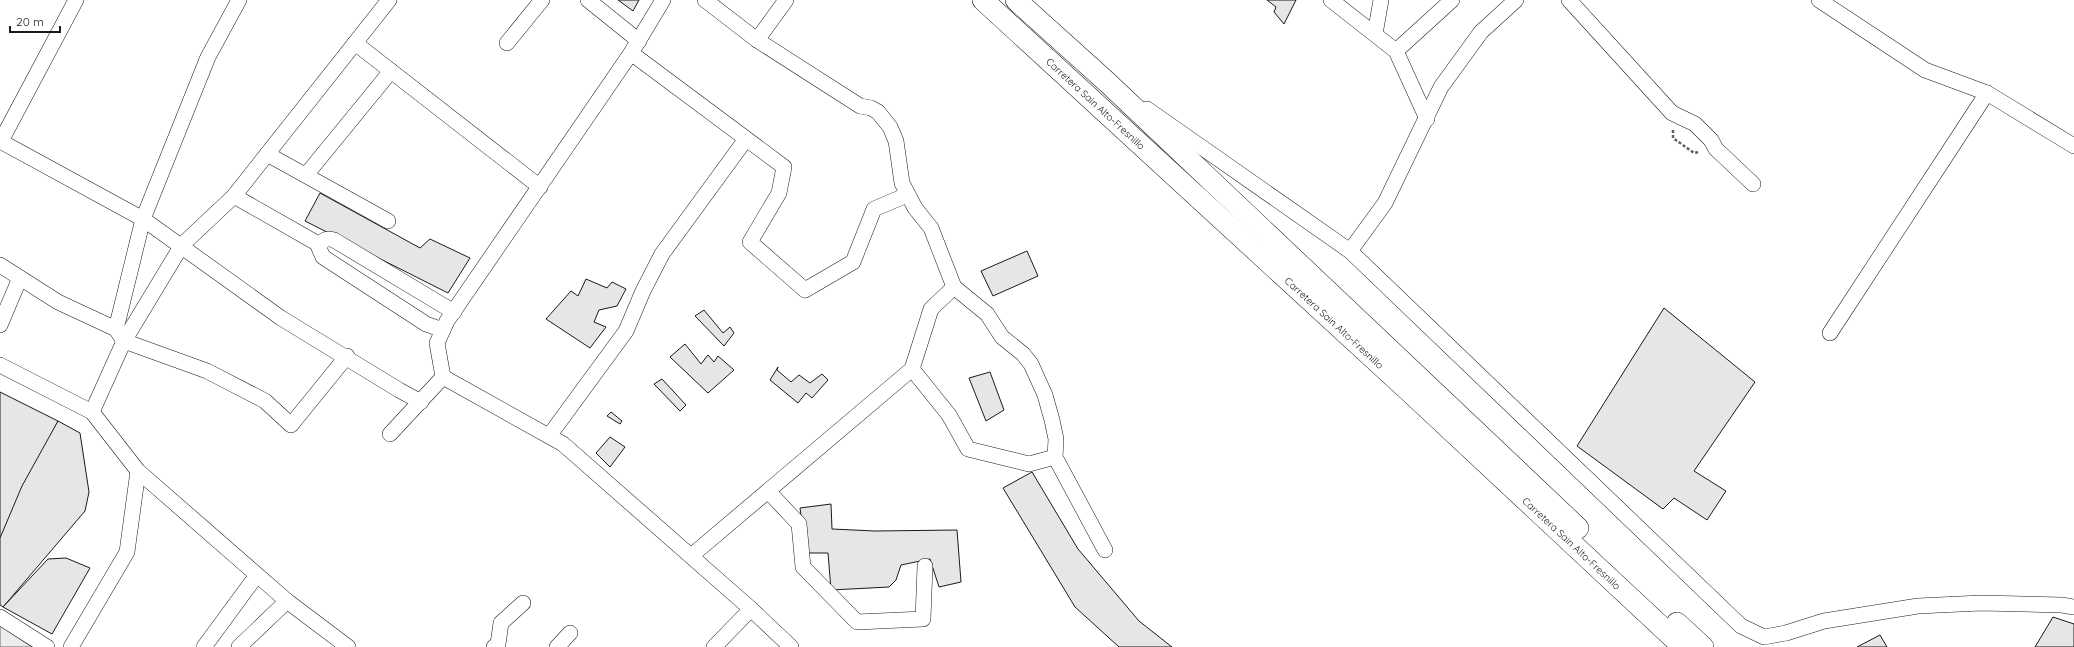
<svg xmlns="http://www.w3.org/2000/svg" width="2074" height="647" viewBox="0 0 2074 647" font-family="Quicksand,sans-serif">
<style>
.built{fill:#ededed;stroke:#6a6a6a}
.building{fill:#e6e6e6;stroke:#1a1a1a}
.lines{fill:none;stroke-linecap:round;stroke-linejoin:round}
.street-casing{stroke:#1a1a1a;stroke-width:16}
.secondary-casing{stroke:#1a1a1a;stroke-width:22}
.path{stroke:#5f5f5f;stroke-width:2.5;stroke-dasharray:3 2;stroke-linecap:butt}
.street{stroke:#fff;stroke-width:15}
.secondary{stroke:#fff;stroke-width:21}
.labels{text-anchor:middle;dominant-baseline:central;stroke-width:3;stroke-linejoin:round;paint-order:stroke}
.street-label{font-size:10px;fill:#1a1a1a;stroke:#fff}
</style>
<rect width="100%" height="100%" fill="#fff"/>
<!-- built -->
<polygon class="built" points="0,626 32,647 0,647"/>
<!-- building -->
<g class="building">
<polygon points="618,0 639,0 633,11"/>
<polygon points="1267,0 1296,0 1284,24 1274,12 1276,7"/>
<polygon points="320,193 420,248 430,239 470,258 448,293 305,221"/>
<polygon points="1027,251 1038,276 993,296 981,271"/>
<polygon points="586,279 607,288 612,282 626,289 617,306 599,310 594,322 606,327 590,348 546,319 571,291 578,296"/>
<polygon points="1664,308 1755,382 1694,471 1726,491 1707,520 1674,498 1663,509 1577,446"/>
<polygon points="704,310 723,333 730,327 734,333 724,346 695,316"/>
<polygon points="685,344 701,364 708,355 714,362 718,356 734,370 708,393 670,357"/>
<polygon points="778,367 777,370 791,382 799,375 810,383 822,374 828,380 812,398 806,393 798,403 770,380"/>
<polygon points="990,372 1004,410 986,421 969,378"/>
<polygon points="662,379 686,405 680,411 654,384"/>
<polygon points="0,392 58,421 0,543"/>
<polygon points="611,412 622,421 620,424 607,416"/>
<polygon points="58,421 80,433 89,492 85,511 3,607 0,605 0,538 22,486"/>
<polygon points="610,437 625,447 610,467 596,453"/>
<polygon points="1032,472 1078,549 1139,621 1172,647 1119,647 1075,607 1003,488"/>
<polygon points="831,504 832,529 875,531 957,530 961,582 939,587 930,559 901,565 896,580 889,587 831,590 828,553 806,553 800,508"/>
<polygon points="66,558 90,568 52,634 3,607 48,559"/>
<polygon points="2053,617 2074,624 2074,647 2035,647"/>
<polygon points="1880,635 1887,647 1857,647"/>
</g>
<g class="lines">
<!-- street casing -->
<g class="street-casing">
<g id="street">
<polyline points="239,0 208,57 143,219 116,329 124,341 207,371 265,401 291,425 347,356"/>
<polyline points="588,0 639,41"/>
<polyline points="705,0 757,40 860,106 871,108 878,112 890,127 896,141 902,183 915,208 931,228 954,287 987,314 1002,337 1023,354 1031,364 1045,395 1052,420 1056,439 1055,457 1105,550"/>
<polyline points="1331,0 1396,51 1427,119"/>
<polyline points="1569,0 1672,113 1695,124 1711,140 1716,149 1753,184"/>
<polyline points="1819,0 1925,70 1987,93 2074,146"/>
<polyline points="1375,34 1381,0"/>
<polyline points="757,40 786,0"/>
<polyline points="355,43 540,187"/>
<polyline points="507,43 542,0"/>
<polyline points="1396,51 1452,0"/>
<polyline points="631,53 784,167 779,193 750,242 805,290 853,262 874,209 907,195"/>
<polyline points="1147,109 1350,251 1741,626 1764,637 1786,633 1824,621 1918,606 1981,603 2062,605 2074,607"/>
<polyline points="0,141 143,219 281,318 399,390 421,402"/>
<polyline points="1,141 76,0"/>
<polyline points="267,154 388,221"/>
<polyline points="306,175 391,71"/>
<polyline points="234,196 320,245"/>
<polyline points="1350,251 1385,203 1441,87 1481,32 1516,0"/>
<polyline points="0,265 58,302 116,329"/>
<polyline points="0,325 20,278"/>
<path d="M443 330 426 324 323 257 319 248C321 241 326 237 334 240L454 312"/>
<polyline points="1830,333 1987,93"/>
<polyline points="0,365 92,412 138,471 287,601 348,647"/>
<polyline points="912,369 949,415 968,449 1029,464 1055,457"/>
<polyline points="443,377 563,444 751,609 791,647"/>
<polyline points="92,412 124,341 182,245 234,196 389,0"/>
<polyline points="390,434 443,377 437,343 447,321 631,53 663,0"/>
<polyline points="549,436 626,331 643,291 662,254 746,139"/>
<polyline points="768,491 799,524 803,567 857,622 923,619 925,566"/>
<polyline points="691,556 912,369 931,309 954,287"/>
<polyline points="0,617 47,647"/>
<polyline points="71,647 127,552 138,471"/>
<polyline points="204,647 257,575"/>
<polyline points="239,647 287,601"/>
<polyline points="494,647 498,644 501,623 523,603"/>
<polyline points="557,647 570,633"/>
<polyline points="714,647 751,609"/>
</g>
</g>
<!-- secondary casing -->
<g class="secondary-casing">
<g id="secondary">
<path id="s1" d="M983 0 1412 394 1683 647"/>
<polyline points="1016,0 1108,83 1578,528"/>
<polyline points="1677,623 1703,647"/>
</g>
</g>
<!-- path -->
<polyline class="path" points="1673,130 1673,138 1694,153 1699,152"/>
<!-- street -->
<use href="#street" class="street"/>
<!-- secondary -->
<use href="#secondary" class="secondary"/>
</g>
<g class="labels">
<!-- street labels -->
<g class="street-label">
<text stroke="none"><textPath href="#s1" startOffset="153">Carretera Sain Alto-Fresnillo</textPath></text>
<text stroke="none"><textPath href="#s1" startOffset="477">Carretera Sain Alto-Fresnillo</textPath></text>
<text stroke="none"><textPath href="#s1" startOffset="801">Carretera Sain Alto-Fresnillo</textPath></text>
</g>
</g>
<!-- scale -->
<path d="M10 26v6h50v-6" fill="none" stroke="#1a1a1a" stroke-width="2"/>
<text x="16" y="26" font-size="12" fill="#1a1a1a" stroke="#ffffff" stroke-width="3" paint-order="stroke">20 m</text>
</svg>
